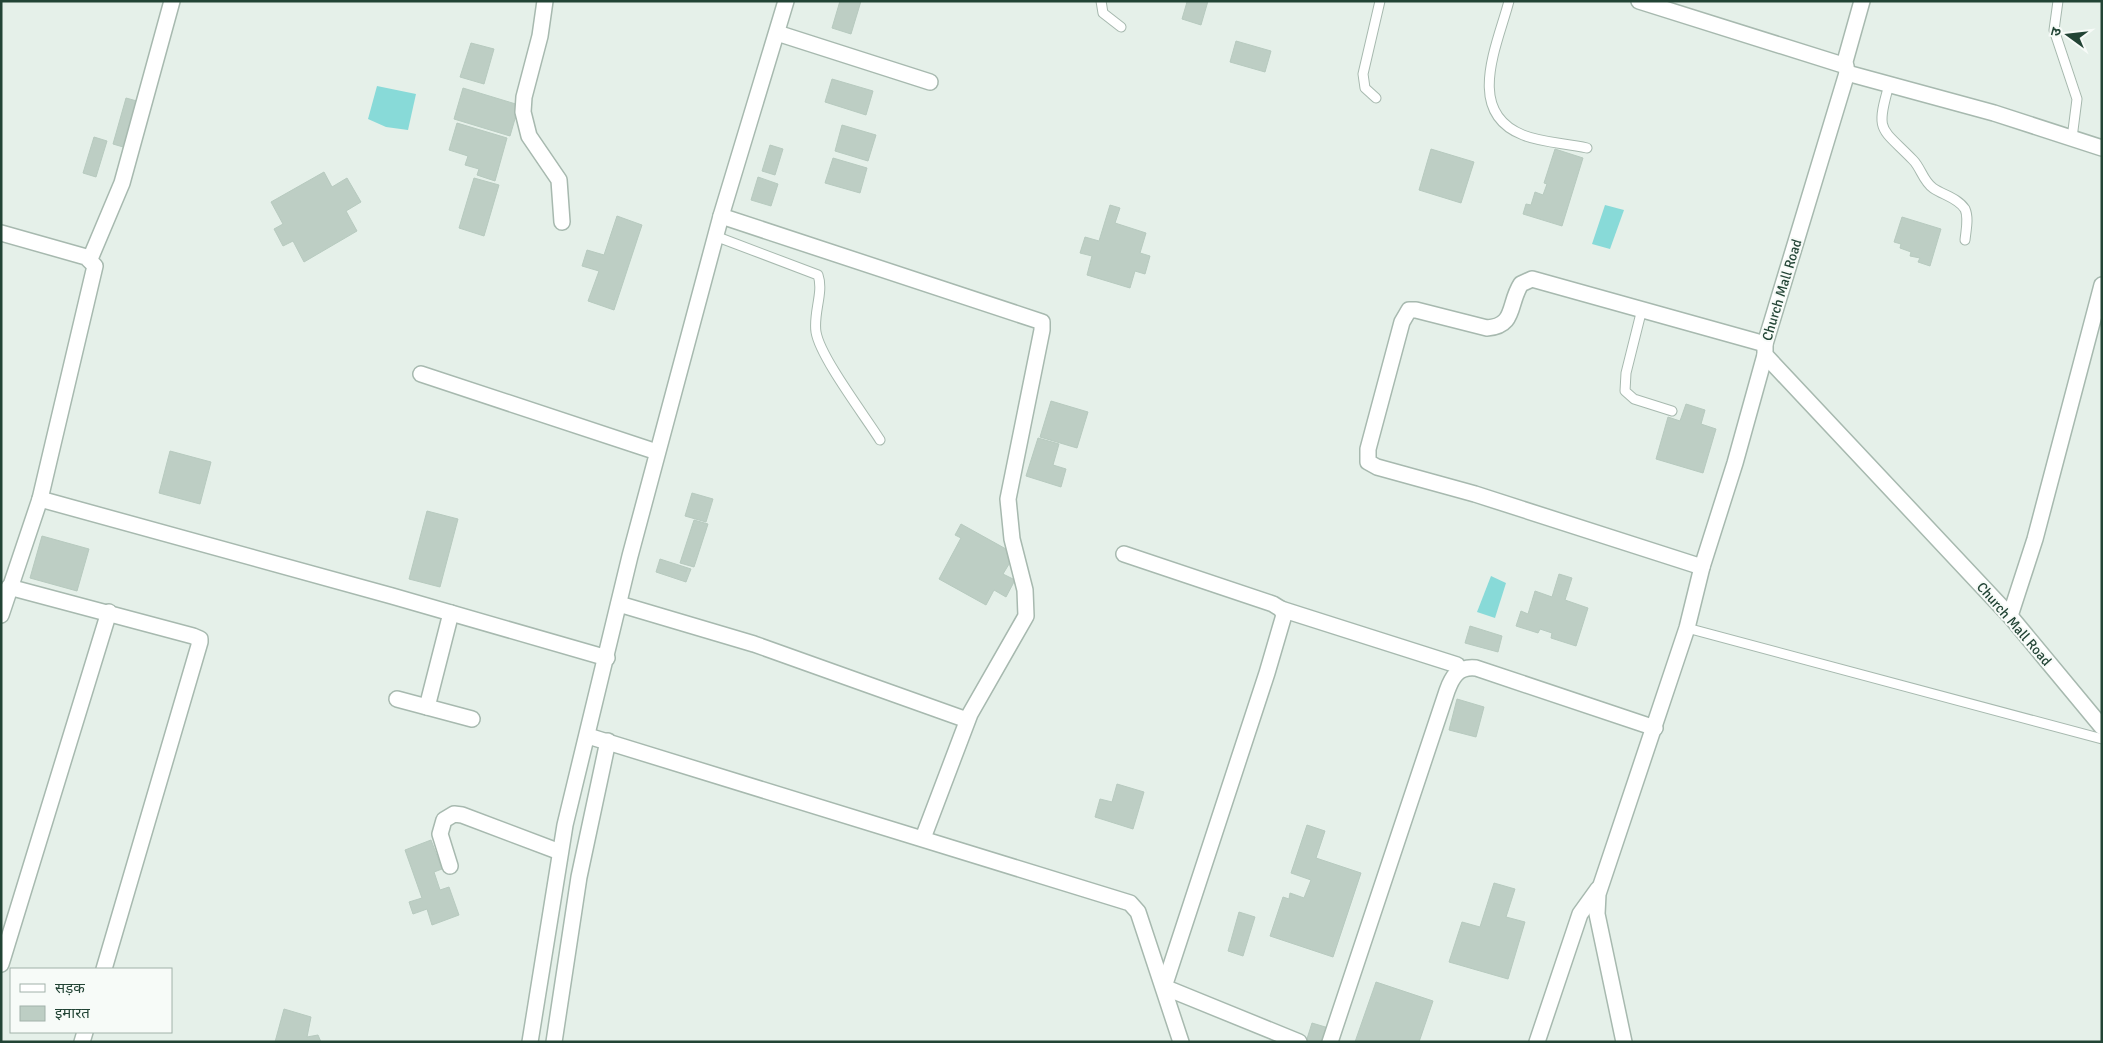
<svg xmlns="http://www.w3.org/2000/svg" width="2103" height="1043" viewBox="0 0 2103 1043" font-family="Signika,'Noto Sans Devanagari',sans-serif">
<style>
.water{fill:#88dad8}
.building{fill:#bdcec4;stroke:#b7cabf}
.lines{fill:none;stroke-linecap:round;stroke-linejoin:round}
.service-casing{stroke:#a7b9af;stroke-width:11}
.minor-casing{stroke:#a7b9af;stroke-width:18}
.tertiary-casing{stroke:#a7b9af;stroke-width:18}
.service{stroke:#fff;stroke-width:9}
.minor{stroke:#fff;stroke-width:15}
.tertiary{stroke:#fff;stroke-width:15}
.labels{text-anchor:middle;dominant-baseline:central;stroke-width:4;stroke-linejoin:round;paint-order:stroke}
.street-label{font-size:14px;fill:#224435;stroke:#f7fbf8}
</style>
<rect width="100%" height="100%" fill="#e5f0e9"/>
<!-- water -->
<g class="water">
<polygon points="377,86 416,94 408,130 386,127 368,119"/>
<polygon points="1605,205 1624,210 1610,249 1592,244"/>
<polygon points="1491,576 1506,583 1495,618 1477,612"/>
</g>
<!-- building -->
<g class="building">
<polygon points="840,1 861,1 851,34 832,28"/>
<polygon points="1183,1 1208,1 1201,25 1182,19 1187,2"/>
<polygon points="1236,41 1271,51 1265,72 1230,62"/>
<polygon points="471,43 494,49 484,84 460,77"/>
<polygon points="832,79 873,91 866,115 825,102"/>
<polygon points="463,88 519,105 510,136 454,119"/>
<polygon points="126,98 144,103 130,149 113,144"/>
<polygon points="457,123 507,138 495,181 477,175 479,169 465,165 468,156 449,150"/>
<polygon points="842,125 876,135 868,161 835,151"/>
<polygon points="94,137 107,141 96,177 83,173"/>
<polygon points="770,145 783,149 775,175 762,171"/>
<polygon points="1431,149 1474,162 1461,203 1419,190"/>
<polygon points="1555,149 1583,158 1562,226 1523,214 1526,204 1531,205 1535,192 1543,195 1547,184 1544,183"/>
<polygon points="833,158 867,168 860,193 825,183"/>
<polygon points="324,172 332,187 347,178 361,202 346,211 357,231 304,262 293,241 283,246 274,229 283,224 271,202"/>
<polygon points="758,177 778,184 771,206 751,200"/>
<polygon points="474,178 499,185 484,236 459,228"/>
<polygon points="1110,205 1120,208 1115,223 1146,233 1140,253 1150,256 1145,274 1135,271 1130,288 1087,275 1092,256 1080,253 1085,237 1099,241"/>
<polygon points="617,216 642,225 614,310 588,301 599,271 582,266 587,250 604,255"/>
<polygon points="1902,217 1941,229 1930,266 1918,262 1920,258 1910,256 1911,252 1900,248 1901,244 1894,242"/>
<polygon points="1051,401 1088,412 1077,448 1040,437"/>
<polygon points="1686,404 1705,410 1701,424 1716,429 1703,473 1656,459 1668,417 1680,421"/>
<polygon points="1038,438 1059,444 1053,465 1066,469 1061,487 1026,476"/>
<polygon points="170,451 211,462 200,504 159,493"/>
<polygon points="692,493 713,499 706,522 685,516"/>
<polygon points="427,511 458,519 440,587 409,579"/>
<polygon points="694,520 708,524 694,567 680,563"/>
<polygon points="961,524 1015,554 1003,574 1015,580 1006,597 994,590 986,605 939,579 961,538 955,535"/>
<polygon points="42,536 89,549 77,591 30,578"/>
<polygon points="660,559 691,569 686,582 656,572"/>
<polygon points="1559,574 1572,578 1565,600 1588,608 1576,646 1551,638 1552,633 1540,629 1538,633 1516,626 1521,611 1528,614 1535,591 1552,597"/>
<polygon points="1470,626 1502,636 1498,652 1465,643"/>
<polygon points="1457,699 1484,707 1476,737 1449,730"/>
<polygon points="1117,784 1144,792 1133,829 1095,817 1100,799 1112,802"/>
<polygon points="1307,825 1325,831 1316,858 1361,873 1333,957 1270,936 1283,897 1289,899 1290,893 1304,898 1311,880 1291,873"/>
<polygon points="431,840 442,869 434,872 440,890 449,887 459,915 432,925 427,909 413,914 409,902 422,898 405,850"/>
<polygon points="1494,883 1515,889 1506,917 1525,922 1508,979 1449,962 1462,922 1480,927"/>
<polygon points="1239,912 1255,917 1243,956 1228,951"/>
<polygon points="1376,982 1433,1001 1419,1042 1355,1042"/>
<polygon points="284,1009 311,1017 307,1037 318,1035 321,1042 275,1042"/>
<polygon points="1312,1023 1332,1029 1328,1042 1306,1042"/>
</g>
<g class="lines">
<!-- service casing -->
<g class="service-casing">
<g id="service">
<polyline points="1101,1 1103,13 1121,27"/>
<path d="M1509 1C1498 44 1464 112 1523 135 1543 143 1566 143 1587 148"/>
<polyline points="2058,1 2054,30 2077,99 2072,138"/>
<path d="M1889 85C1875 133 1881 127 1913 160 1921 168 1923 181 1933 188 1943 195 1958 198 1965 209 1969 218 1966 230 1965 240"/>
<polyline points="1376,98 1365,88 1363,74 1380,1"/>
<path d="M715 236 818 275C824 292 813 313 816 332 820 357 865 416 880 440"/>
<polyline points="1642,309 1626,373 1625,391 1634,399 1672,411"/>
<polyline points="1687,628 2102,739"/>
</g>
</g>
<!-- minor casing -->
<g class="minor-casing">
<g id="minor">
<polyline points="545,1 540,36 524,97 523,112 529,136 559,180 562,222"/>
<polyline points="777,33 930,82"/>
<polyline points="1844,65 1862,1"/>
<polyline points="1847,73 1994,113 2102,148"/>
<polyline points="721,216 1042,322 1042,330 1008,499 1012,539 1025,590 1026,616 970,714 923,838"/>
<polyline points="1,233 86,257 95,266 40,499 1,615"/>
<polyline points="90,259 122,183 172,1"/>
<polyline points="421,374 657,452"/>
<polyline points="40,499 392,596 607,658"/>
<polyline points="1124,554 1273,604 1281,609 1284,615 1267,673 1164,987 1299,1042"/>
<path d="M1702 567 1475 494 1377 467 1368 462V449L1402 322 1409 310H1416L1487 328C1516 326 1508 304 1521 284L1532 279 1765 344"/>
<polyline points="9,587 193,636 200,639 200,642 104,969"/>
<polyline points="619,604 754,644 967,720"/>
<polyline points="1281,609 1457,665"/>
<polyline points="2010,616 2035,539 2102,285"/>
<polyline points="397,699 472,719"/>
<polyline points="427,707 451,613"/>
<polyline points="588,736 1130,903 1138,912 1181,1042"/>
<polyline points="450,866 440,834 444,820 454,814 462,815 560,852"/>
<polyline points="1,964 109,612"/>
<polyline points="82,1042 85,1032"/>
<polyline points="530,1042 565,825 630,556 721,216 786,1"/>
<polyline points="554,1042 579,877 608,741"/>
<path d="M1330 1042 1447 691C1452 677 1458 666 1476 668L1655 728"/>
<polyline points="1537,1042 1580,914 1598,889"/>
<polyline points="1624,1042 1597,914 1598,894 1687,628 1702,567 1735,463 1765,355"/>
</g>
</g>
<!-- tertiary casing -->
<g class="tertiary-casing">
<polyline id="tertiary" points="1639,1 1846,66 1847,73 1765,344 1765,355 2010,616 2102,727"/>
</g>
<!-- service -->
<use href="#service" class="service"/>
<!-- minor -->
<use href="#minor" class="minor"/>
<!-- tertiary -->
<use href="#tertiary" class="tertiary"/>
</g>
<g class="labels">
<!-- street labels -->
<g class="street-label">
<text transform="translate(1782 290) rotate(-73)">Church Mall Road</text>
<text transform="translate(2014 624) rotate(49)">Church Mall Road</text>
</g>
</g>
<!-- border -->
<rect width="2103" height="1043" fill="none" stroke="#224435" stroke-width="5"/>
<!-- legend -->
<rect x="10" y="968" width="162" height="65" fill="#f7fbf8" stroke="#a2b2aa"/>
<rect x="20" y="984" width="25" height="8" fill="#ffffff" stroke="#a2b2aa"/>
<text x="55" y="993" font-size="15" fill="#224435">सड़क</text>
<rect x="20" y="1006" width="25" height="15" fill="#bdcec4" stroke="#a2b2aa"/>
<text x="55" y="1018" font-size="15" fill="#224435">इमारत</text>
<!-- north arrow -->
<g transform="translate(2068 35) rotate(285)" stroke="#f7fbf8" stroke-width="4" paint-order="stroke">
<path d="M0-4L9 19L0 12L-9 19Z" fill="#224435"/>
<text y="-8" font-size="14" font-weight="bold" text-anchor="middle" fill="#224435">उ</text>
</g>
</svg>
